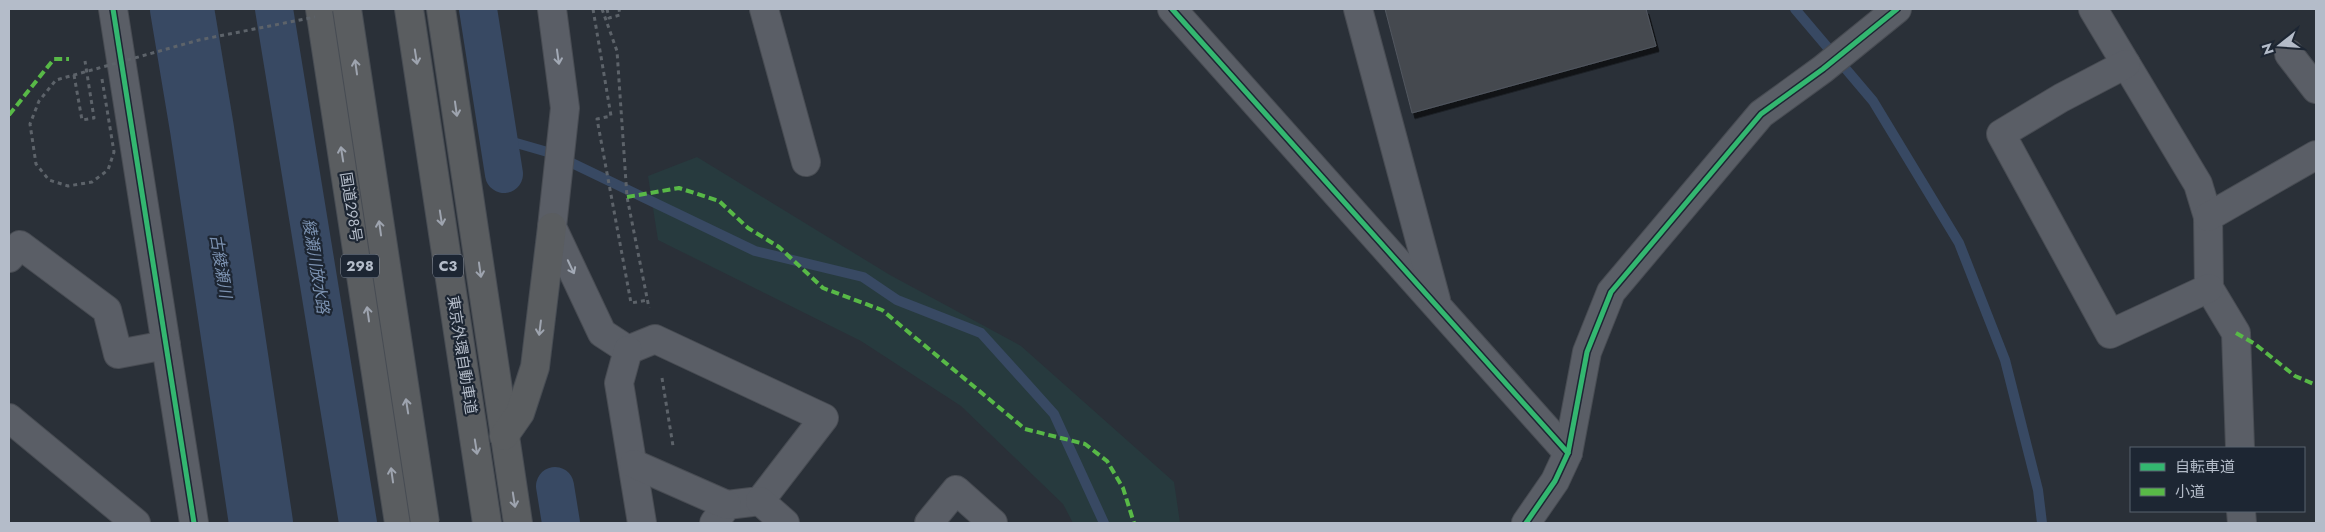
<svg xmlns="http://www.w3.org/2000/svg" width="2325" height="532" viewBox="0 0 2325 532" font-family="Jost,'Noto Sans JP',sans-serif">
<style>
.green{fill:#273a3e}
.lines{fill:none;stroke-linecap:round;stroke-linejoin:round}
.stream{stroke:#384963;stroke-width:10}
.canal{stroke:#384963;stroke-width:38}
.river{stroke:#384963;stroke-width:64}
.building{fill:#444950;stroke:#52575f;filter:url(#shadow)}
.minor-casing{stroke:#484c53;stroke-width:30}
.highway-casing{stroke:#474c53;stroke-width:30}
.path{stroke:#5d636a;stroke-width:3;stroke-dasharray:4 4;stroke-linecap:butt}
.minor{stroke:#5a5e66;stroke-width:28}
.highway{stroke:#5a5d60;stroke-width:28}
.highway-bridge-casing{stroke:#474c53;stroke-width:30;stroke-linecap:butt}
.path-bridge{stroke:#5d636a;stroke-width:3;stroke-dasharray:4 4;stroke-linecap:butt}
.highway-bridge{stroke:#5a5d60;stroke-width:28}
.quiet{stroke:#58b947;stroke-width:4;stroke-dasharray:8 4;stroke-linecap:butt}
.cycleway-casing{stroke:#1d2633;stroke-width:8}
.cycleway{stroke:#33b770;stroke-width:5}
.oneway{stroke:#9ea4af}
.oneway2{stroke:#a2a9b5}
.labels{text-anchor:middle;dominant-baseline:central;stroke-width:4.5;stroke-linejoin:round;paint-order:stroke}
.shield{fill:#1d2633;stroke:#878f9c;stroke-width:1}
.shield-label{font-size:14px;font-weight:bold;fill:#b4bcc9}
.street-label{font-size:15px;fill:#b4bcc9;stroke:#1d2633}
.water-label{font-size:16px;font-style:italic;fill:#7c92b1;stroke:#1d2633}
</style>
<defs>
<filter id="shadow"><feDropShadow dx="3" dy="5.5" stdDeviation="0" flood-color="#0009"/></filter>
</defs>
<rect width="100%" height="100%" fill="#2a3038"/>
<!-- green -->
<polygon class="green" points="697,157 890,275 1021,346 1174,482 1180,523 1073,523 1063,504 961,406 861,341 658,240 648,176"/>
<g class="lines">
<!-- stream -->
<g class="stream">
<polyline points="1795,9 1873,101 1959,243 2005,360 2038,490 2042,523"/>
<polyline points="499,138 551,153 755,251 863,277 897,300 981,333 1054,414 1104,523"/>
</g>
<!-- canal -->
<g class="canal">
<polyline points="274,9 358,523"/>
<polyline points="478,9 504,174"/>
<polyline points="555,486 561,523"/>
</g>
<!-- river -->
<polyline class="river" points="182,9 202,129 261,523"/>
</g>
<!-- building -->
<polygon class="building" points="1385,9 1646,9 1656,46 1412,113"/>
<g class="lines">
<!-- minor casing -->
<g class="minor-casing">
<g id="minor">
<polyline points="113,9 194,523"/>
<polyline points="552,9 565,108 552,227 602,333 628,350"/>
<polyline points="764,9 806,162"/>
<polyline points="1172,9 1568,453"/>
<polyline points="1358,9 1436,300"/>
<polyline points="2093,9 2198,184 2208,217 2209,288 2236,333 2240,448"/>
<polyline points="2289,54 2316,89"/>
<polyline points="2126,64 2061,98 2001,134 2110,334 2209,288"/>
<polyline points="2208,217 2316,155"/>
<polyline points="9,258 20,245 107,310 118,354 166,345"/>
<polyline points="628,350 655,339 824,418 760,501 727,505 714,523"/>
<polyline points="628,350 619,383 642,523"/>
<polyline points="9,418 136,523"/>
<polyline points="634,464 727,505"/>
<polyline points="760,501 785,523"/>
<polyline points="2241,511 2242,523"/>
<polyline points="929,523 956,490 993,523"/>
<polyline points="1526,523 1555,481 1568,453 1587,352 1611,292 1761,114 1823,69 1897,9"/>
</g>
</g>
<!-- highway casing -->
<g class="highway-casing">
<g id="highway">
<polyline points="320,9 399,523"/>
<polyline points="409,9 487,523"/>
<polyline points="441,9 518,523"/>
<polyline points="504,436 520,413 535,367 552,227"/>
</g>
</g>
<!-- path -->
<g class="path">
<polyline points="593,9 611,116 597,119 631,303 648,300"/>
<polyline points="602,9 617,51 627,197 649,308"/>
<polyline points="607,9 609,18 620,15 619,9"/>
<polyline points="74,75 82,120 94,118 85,61"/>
<polyline points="662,378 673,446"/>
</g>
<!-- minor -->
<use href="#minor" class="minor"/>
<!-- highway -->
<use href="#highway" class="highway"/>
<!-- highway-bridge casing -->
<g class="highway-bridge-casing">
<polyline id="highway-bridge" points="347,9 425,523"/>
</g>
<!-- path-bridge -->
<polyline class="path-bridge" points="102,79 114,152 108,170 92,182 68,186 49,180 36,164 30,124 39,101 56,80 199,40 315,17"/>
<!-- highway-bridge -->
<use href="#highway-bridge" class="highway-bridge"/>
<!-- quiet -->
<g class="quiet">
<polyline points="9,115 54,59 69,59"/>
<polyline points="627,197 679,188 719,201 748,228 779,247 823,288 882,310 1025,429 1085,444 1107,461 1123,488 1134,523"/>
<polyline points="2236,333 2255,344 2295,376 2316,385"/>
</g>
<!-- cycleway casing -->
<g class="cycleway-casing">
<g id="cycleway">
<polyline points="113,9 194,523"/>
<polyline points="1172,9 1568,453"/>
<polyline points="1526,523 1555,481 1568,453 1587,352 1611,292 1761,114 1823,69 1897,9"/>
</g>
</g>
<!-- cycleway -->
<use href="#cycleway" class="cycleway"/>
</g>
<!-- one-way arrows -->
<defs><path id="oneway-shaft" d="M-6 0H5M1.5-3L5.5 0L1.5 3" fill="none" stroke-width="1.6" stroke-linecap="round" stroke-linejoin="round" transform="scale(1.25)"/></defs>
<g class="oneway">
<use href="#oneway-shaft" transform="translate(416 57) rotate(81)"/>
<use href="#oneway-shaft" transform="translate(356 67) rotate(-98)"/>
<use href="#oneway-shaft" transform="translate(456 109) rotate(82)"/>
<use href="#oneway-shaft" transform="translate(342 154) rotate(-99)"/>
<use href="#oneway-shaft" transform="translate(441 218) rotate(81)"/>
<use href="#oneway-shaft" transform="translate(380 228) rotate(-98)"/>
<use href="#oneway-shaft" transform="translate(480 270) rotate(82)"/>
<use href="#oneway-shaft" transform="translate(368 314) rotate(-98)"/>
<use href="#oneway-shaft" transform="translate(540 328) rotate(97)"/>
<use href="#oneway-shaft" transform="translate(407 406) rotate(-99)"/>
<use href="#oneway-shaft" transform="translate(476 447) rotate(81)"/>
<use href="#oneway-shaft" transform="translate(392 475) rotate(-98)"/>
<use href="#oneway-shaft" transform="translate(514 500) rotate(81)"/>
</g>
<g class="oneway2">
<use href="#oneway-shaft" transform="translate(558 57) rotate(82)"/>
<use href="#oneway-shaft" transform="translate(571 267) rotate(65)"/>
</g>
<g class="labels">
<!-- shield labels -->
<g class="shield">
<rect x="341" y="254.5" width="38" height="23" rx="4"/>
<rect x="433" y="254.5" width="30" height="23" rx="4"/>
</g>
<g class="shield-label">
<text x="360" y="266">298</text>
<text x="448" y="266">C3</text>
</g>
<!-- street labels -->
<g class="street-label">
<text transform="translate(351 207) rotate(81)">国道298号</text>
<text transform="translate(462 355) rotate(81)">東京外環自動車道</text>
</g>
<!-- water labels -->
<g class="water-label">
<text transform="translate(221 266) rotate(81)">古綾瀬川</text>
<text transform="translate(316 266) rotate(81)">綾瀬川放水路</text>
</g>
</g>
<!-- border -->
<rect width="2325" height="532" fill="none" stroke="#b4bcc9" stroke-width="20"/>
<!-- legend -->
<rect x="2130" y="447" width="175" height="65" fill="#1d2633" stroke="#59626f"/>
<rect x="2140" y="463" width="25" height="8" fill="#33b770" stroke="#59626f"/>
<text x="2175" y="472" font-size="15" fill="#b4bcc9">自転車道</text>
<rect x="2140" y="488" width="25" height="8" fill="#58b947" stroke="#59626f"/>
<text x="2175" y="497" font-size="15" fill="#b4bcc9">小道</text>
<!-- north arrow -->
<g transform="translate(2280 45) rotate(253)" stroke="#1d2633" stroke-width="4" paint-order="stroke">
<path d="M0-4L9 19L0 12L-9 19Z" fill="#b4bcc9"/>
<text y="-8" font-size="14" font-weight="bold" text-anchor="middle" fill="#b4bcc9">N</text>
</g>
</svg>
